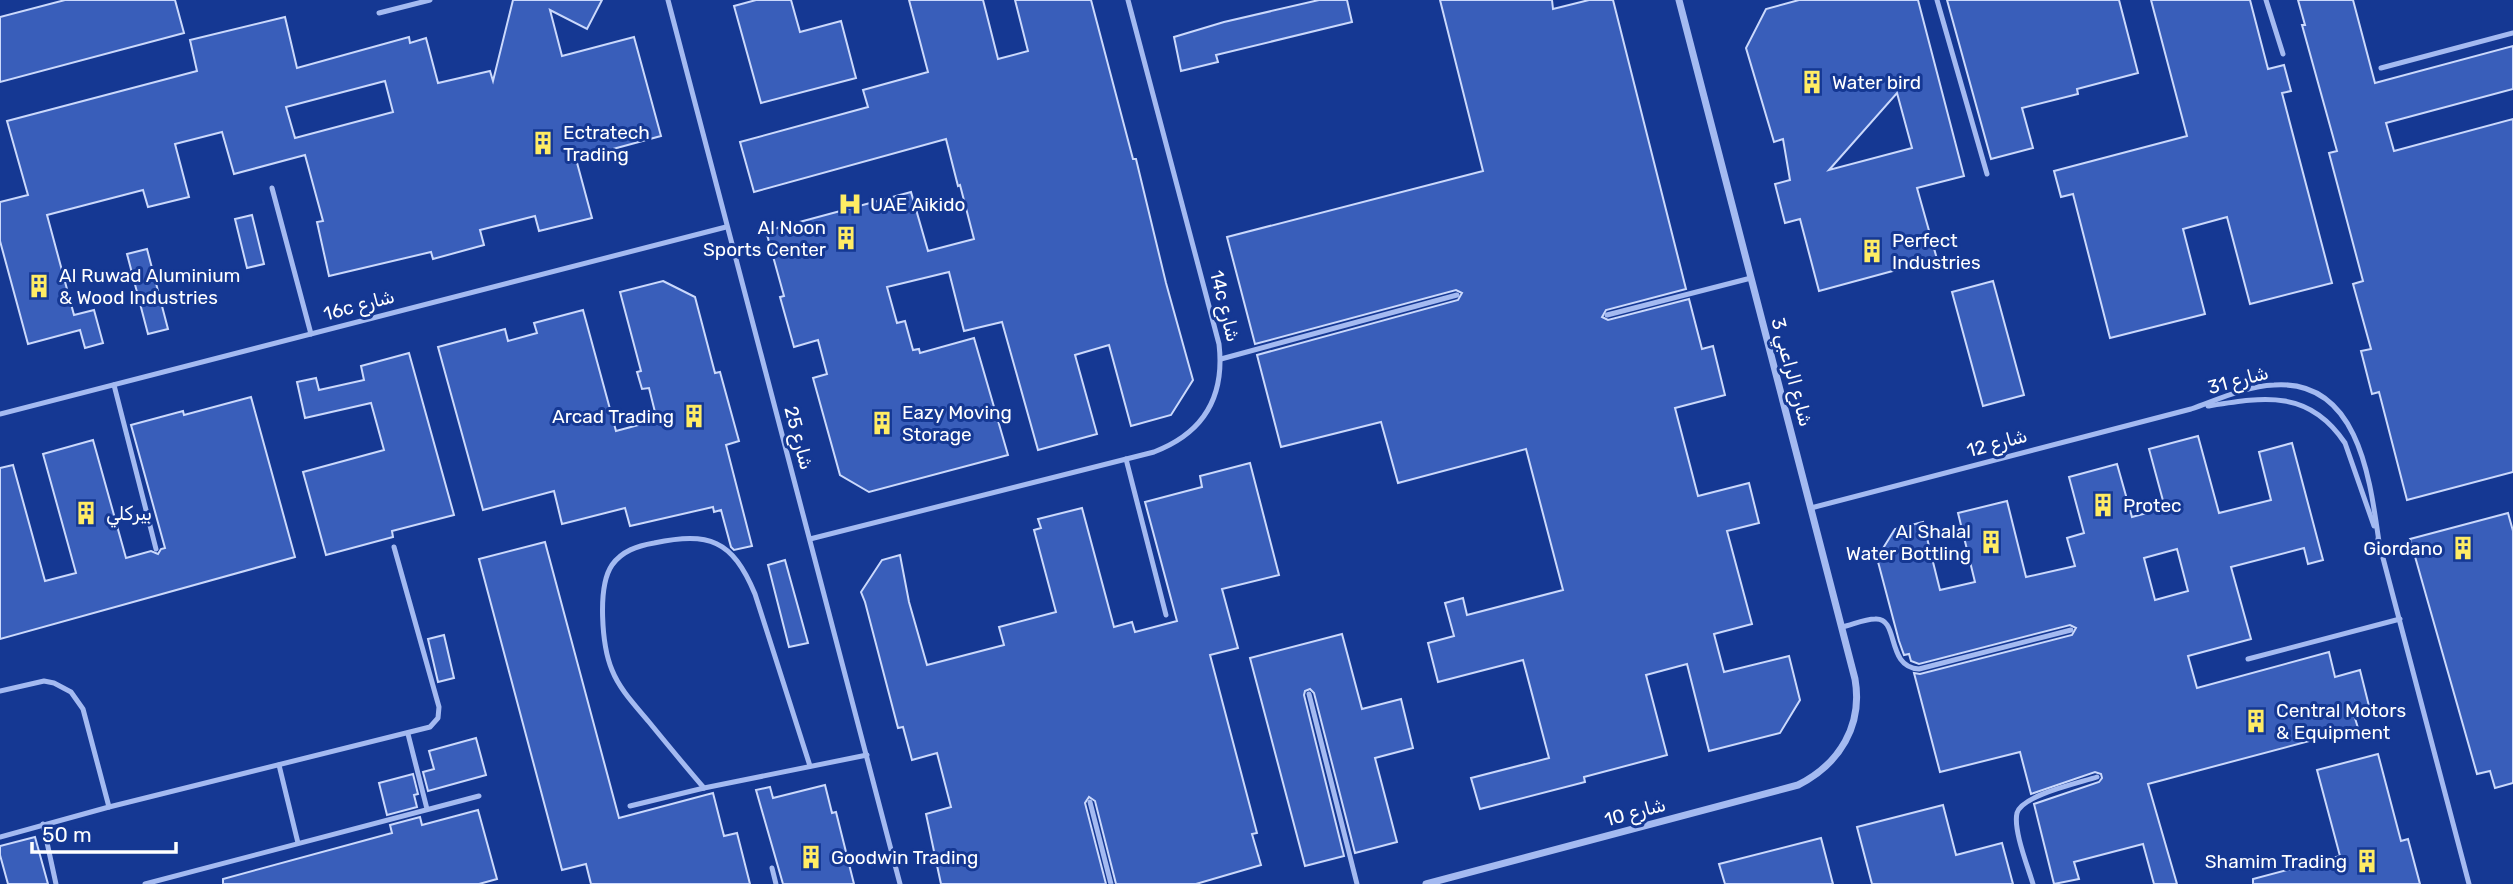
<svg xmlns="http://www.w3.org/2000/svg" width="2513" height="884" viewBox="0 0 2513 884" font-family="Rubik,Vazirmatn,sans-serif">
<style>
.building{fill:#395eba;stroke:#cbd9fc;stroke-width:2;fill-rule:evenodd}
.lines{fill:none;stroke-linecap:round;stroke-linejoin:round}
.lane{stroke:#a4baf1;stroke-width:5}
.street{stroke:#a4baf1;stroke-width:7}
.labels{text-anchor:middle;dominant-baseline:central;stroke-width:6;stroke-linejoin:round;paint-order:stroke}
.poi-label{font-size:19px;fill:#fff;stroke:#153893;text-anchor:start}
.street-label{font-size:19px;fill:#fff;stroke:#153893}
</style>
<rect width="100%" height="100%" fill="#153893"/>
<!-- building -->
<g class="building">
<polygon points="65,0 175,0 184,33 0,82 0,17"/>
<path d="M513 0H602L587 29 550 10 562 56 634 37 661 136 576 159 592 218 539 231 535 216 480 230 484 245 433 259 431 252 329 276 317 222 323 221 305 155 234 174 222 132 175 144 189 197 148 207 143 190 47 215 74 315 94 310 103 343 85 348 80 330 28 344 0 241V202L28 195 7 121 197 71 190 40 285 17 297 68 409 37 410 43 426 38 438 83 490 71 493 81ZM385 81 393 112 295 138 286 107Z"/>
<polygon points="756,0 791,0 800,32 841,21 856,78 761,103 734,6"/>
<polygon points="909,0 983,0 998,59 1028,51 1015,0 1091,0 1133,159 1136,159 1166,283 1193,380 1171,415 1131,426 1109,345 1075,355 1097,434 1038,450 1002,322 964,331 949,272 887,287 897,323 905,321 913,350 919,349 920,353 974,338 1008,455 869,492 840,475 813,378 827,374 818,340 794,347 780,297 784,296 766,231 911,192 928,251 974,239 960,185 958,186 946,139 754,192 740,142 868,107 863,90 928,72"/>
<polygon points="1319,0 1347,0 1352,22 1216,55 1218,62 1181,71 1174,37 1224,22"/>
<polygon points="1440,0 1552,0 1553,9 1589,0 1613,0 1686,289 1606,310 1602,317 1608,320 1689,299 1702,349 1713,346 1725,395 1675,408 1698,496 1749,483 1759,523 1727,531 1752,624 1714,634 1724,672 1789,656 1800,700 1780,733 1709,751 1687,664 1646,675 1667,755 1584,777 1585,782 1480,809 1471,778 1549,758 1523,660 1438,682 1428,643 1454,636 1445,603 1463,598 1467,615 1563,590 1526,449 1398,483 1381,422 1281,447 1257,355 1458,300 1462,293 1456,290 1255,344 1227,237 1483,171"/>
<path d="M1799 0H1918L1964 176 1917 188 1937 259 1819 291 1800 219 1785 223 1775 184 1790 180 1783 139 1774 142 1746 48 1766 9ZM1897 93 1912 148 1829 170Z"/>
<polygon points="1947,0 2119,0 2138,73 2077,89 2078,94 2022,108 2033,148 1991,159"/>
<polygon points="2151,0 2250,0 2268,69 2284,65 2291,91 2282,93 2332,283 2250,304 2227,217 2183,229 2205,314 2110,338 2073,194 2061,197 2054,171 2187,136"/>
<polygon points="2298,0 2353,0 2375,83 2513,46 2513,89 2386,123 2394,151 2513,119 2513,472 2407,500 2379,392 2372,394 2361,351 2371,349 2353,284 2363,281 2329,153 2337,151 2302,25 2305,25"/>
<polygon points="252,215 264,264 247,268 235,219"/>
<polygon points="147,249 168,329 148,334 127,254"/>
<polygon points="663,281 695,297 715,373 720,372 739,441 726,445 752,546 734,550 731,547 721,510 714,512 713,507 630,526 625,508 562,524 554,491 483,510 438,347 505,329 508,341 537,333 534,323 583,310 616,431 657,420 649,388 642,389 637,372 641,371 620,292"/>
<polygon points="1993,281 2024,395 1983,406 1952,292"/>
<polygon points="409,353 454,515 392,531 393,537 326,555 303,472 384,450 371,403 305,418 297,382 316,378 319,390 364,380 361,366"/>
<polygon points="251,397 295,557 0,639 0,468 13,465 45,581 76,573 43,454 93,440 126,558 151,551 158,554 161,549 165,548 131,425 183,411 184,415"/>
<path d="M2198 436 2219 513 2271 500 2259 452 2292 443 2323 560 2308 564 2304 548 2231 567 2251 639 2188 656 2197 688 2329 652 2335 677 2360 670 2370 710 2354 715 2358 728 2148 784 2177 884H2154L2143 844 2074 862 2079 879 2054 884 2034 804 2099 782 2102 778 2101 774 2095 772 2031 794 2020 752 1940 772 1914 673 1920 674 2072 635 2076 628 2070 625 1919 664 1911 661 1909 654 1904 655 1899 641 1877 558 1895 529 1923 522 1940 590 1975 582 1958 513 2007 501 2026 577 2075 566 2067 538 2084 533 2069 477 2117 464 2132 517 2165 508 2149 449ZM2177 549 2188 591 2155 600 2144 558Z"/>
<polygon points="1250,463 1279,575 1222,589 1238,648 1210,655 1257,833 1252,834 1261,865 1196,884 1116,884 1095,801 1089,797 1085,803 1106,884 941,884 926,814 951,807 937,753 912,760 903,727 898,728 865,602 861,592 882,560 900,555 909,602 927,665 1004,645 999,627 1056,612 1034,530 1041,528 1038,519 1082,508 1114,627 1132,622 1135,632 1177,621 1145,502 1202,487 1200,476"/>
<polygon points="2508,513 2513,531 2513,783 2495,788 2490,771 2477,774 2410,539"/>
<polygon points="545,542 619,818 713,793 724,836 737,833 750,884 591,884 586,864 562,870 479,559"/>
<polygon points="785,560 808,643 789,647 768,565"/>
<polygon points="1342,634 1362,709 1401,699 1413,748 1375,758 1397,842 1355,853 1314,693 1310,689 1305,691 1304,695 1344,856 1305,866 1250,658"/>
<polygon points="444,635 454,678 438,682 428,639"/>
<polygon points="476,738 486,775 428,791 423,772 434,769 429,751"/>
<polygon points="2378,754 2401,841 2408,839 2420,884 2253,884 2253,879 2340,856 2317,770"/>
<polygon points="413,774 418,794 414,795 417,807 387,815 379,783"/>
<polygon points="825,785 832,813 836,812 854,884 783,884 756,790 770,787 773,798"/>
<polygon points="1943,805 1956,855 2002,843 2013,884 1872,884 1857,827"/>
<polygon points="478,810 497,879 479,884 223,884 223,879 392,833 390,825 420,817 422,825"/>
<polygon points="35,837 48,884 8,884 0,855 0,846"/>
<polygon points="1821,838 1833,884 1725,884 1719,864"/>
</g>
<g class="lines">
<!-- lane -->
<g class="lane">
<polyline points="668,0 900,884"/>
<polyline points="1937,0 1987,174"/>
<polyline points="2266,0 2283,54"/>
<polyline points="379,13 430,0"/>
<polyline points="2381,68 2513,33"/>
<polyline points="272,188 311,334"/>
<polyline points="1607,315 1751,278"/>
<polyline points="1221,359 1457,295"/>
<polyline points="114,385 156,549"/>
<path d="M2208 406C2264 397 2309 389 2345 443L2374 526"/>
<polyline points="0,414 726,227"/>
<polyline points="1126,459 1166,615"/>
<path d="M1811 508 2191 409C2217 400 2246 386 2274 385 2359 379 2370 480 2379 542"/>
<path d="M810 539 1154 452C1204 433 1225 396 1219 344L1128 0"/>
<polyline points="2378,539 2469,884"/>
<path d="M1842 627C1852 625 1864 619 1875 619 1900 617 1885 667 1919 669L2071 630"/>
<polyline points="2248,659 2400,619"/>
<polyline points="0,691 44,681 54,683 71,692 83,709 109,807"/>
<polyline points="1309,694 1357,884"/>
<polyline points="408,734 427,809"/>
<polyline points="279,765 298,843"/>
<path d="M704 788C685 766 667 744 649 722 635 705 620 690 612 670 602 646 597 587 612 565 622 551 637 546 654 543 709 532 732 539 755 594L810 766"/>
<polyline points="1090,802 1111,884"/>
<polyline points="630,806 704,788 867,755"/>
<polyline points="43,824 56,884"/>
<polyline points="0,837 109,807 430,727 438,718 439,707 394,547"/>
<polyline points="772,868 776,884"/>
<polyline points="145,884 479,796"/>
<path d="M2033 884C2028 867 2013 830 2017 813 2022 795 2079 783 2097 777"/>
</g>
<!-- street -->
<path class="street" d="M1426 884 1798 785C1840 764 1863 725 1855 679L1679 0"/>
</g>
<!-- icons -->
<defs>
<g id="building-bare" transform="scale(1.89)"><path d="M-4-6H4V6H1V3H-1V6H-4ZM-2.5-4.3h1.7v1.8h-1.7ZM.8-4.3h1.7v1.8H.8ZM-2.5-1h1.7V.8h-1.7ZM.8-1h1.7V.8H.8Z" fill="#ffec64" stroke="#153893" stroke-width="2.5" paint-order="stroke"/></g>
<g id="hospital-bare" transform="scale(1.89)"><path d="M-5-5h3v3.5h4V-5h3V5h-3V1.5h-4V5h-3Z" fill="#ffec64" stroke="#153893" stroke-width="2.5" paint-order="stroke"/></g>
</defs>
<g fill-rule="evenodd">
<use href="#building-bare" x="1812" y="82"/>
<use href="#building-bare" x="543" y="143"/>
<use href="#hospital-bare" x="850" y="204"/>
<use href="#building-bare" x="846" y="238"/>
<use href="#building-bare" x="1872" y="251"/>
<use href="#building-bare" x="39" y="286"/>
<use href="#building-bare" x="694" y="416"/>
<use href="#building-bare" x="882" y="423"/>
<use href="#building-bare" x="2103" y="505"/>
<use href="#building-bare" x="86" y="513"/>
<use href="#building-bare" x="1991" y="542"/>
<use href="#building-bare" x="2463" y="548"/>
<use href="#building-bare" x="2256" y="721"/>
<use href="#building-bare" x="811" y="857"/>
<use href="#building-bare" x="2367" y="861"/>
</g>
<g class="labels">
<!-- poi labels -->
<g class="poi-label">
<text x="1832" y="82">Water bird</text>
<text x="563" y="132">Ectratech<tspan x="563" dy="22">Trading</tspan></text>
<text x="870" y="204">UAE Aikido</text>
<text x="826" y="227" text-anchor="end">Al Noon<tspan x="826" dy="22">Sports Center</tspan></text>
<text x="1892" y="240">Perfect<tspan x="1892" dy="22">Industries</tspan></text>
<text x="59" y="275">Al Ruwad Aluminium<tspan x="59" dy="22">&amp; Wood Industries</tspan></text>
<text x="902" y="412">Eazy Moving<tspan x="902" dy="22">Storage</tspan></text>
<text x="674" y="416" text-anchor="end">Arcad Trading</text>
<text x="2123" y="505">Protec</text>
<text x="106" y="513">بيركلي</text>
<text x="1971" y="531" text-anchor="end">Al Shalal<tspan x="1971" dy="22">Water Bottling</tspan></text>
<text x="2443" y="548" text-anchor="end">Giordano</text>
<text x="2276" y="710">Central Motors<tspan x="2276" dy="22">&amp; Equipment</tspan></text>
<text x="831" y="857">Goodwin Trading</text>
<text x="2347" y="861" text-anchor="end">Shamim Trading</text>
</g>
<!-- street labels -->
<g class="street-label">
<text transform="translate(359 305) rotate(-15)">16c شارع</text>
<text transform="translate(1225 306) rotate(76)">14c شارع</text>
<text transform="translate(1792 372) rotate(75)">شارع الراعبي 3</text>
<text transform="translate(2238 380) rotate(-15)">شارع 31</text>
<text transform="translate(799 438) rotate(75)">شارع 25</text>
<text transform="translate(1997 443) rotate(-15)">شارع 12</text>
<text transform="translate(1635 812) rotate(-15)">شارع 10</text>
</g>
</g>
<!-- scale -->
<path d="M32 842v10h144v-10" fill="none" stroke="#ffffff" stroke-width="3.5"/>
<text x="42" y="842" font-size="21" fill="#ffffff" stroke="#153893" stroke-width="5" paint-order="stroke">50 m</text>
</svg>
